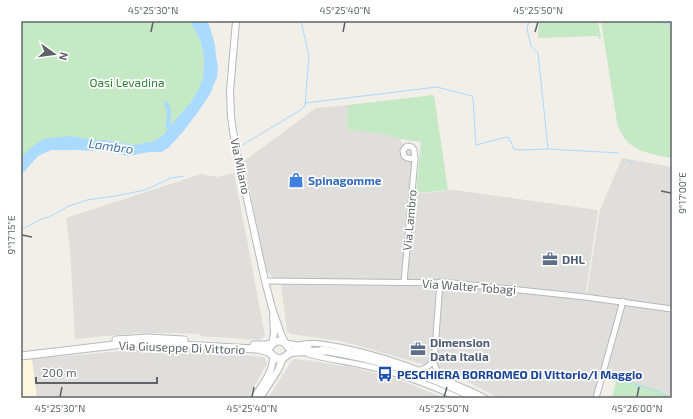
<svg xmlns="http://www.w3.org/2000/svg" width="693" height="419" viewBox="0 0 693 419" font-family="'Exo 2',sans-serif">
<style>
.commercial{fill:#fef7e0}
.industrial{fill:#e0deda}
.green{fill:#c5e8c5}
.water{fill:#aadaff}
.lines{fill:none;stroke-linecap:round;stroke-linejoin:round}
.stream{stroke:#aadaff;stroke-width:1}
.minor-casing{stroke:#b5b8bc;stroke-width:7}
.tertiary-casing{stroke:#b5b8bc;stroke-width:8}
.secondary-casing{stroke:#b6babf;stroke-width:9}
.minor{stroke:#fff;stroke-width:5}
.tertiary{stroke:#fff;stroke-width:6}
.secondary{stroke:#fff;stroke-width:7}
.ticks{fill:none;stroke:#5f6368;stroke-width:1.5}
.labels{text-anchor:middle;dominant-baseline:central;stroke-width:3.5;stroke-linejoin:round;paint-order:stroke}
.park-label{font-size:12px;fill:#348238;stroke:#fff}
.street-label{font-size:12px;fill:#5f6368;stroke:#fff}
.shop-label{font-size:12px;font-weight:bold;fill:#366cbe;stroke:#fff;text-anchor:start}
.service-label{font-size:12px;font-weight:bold;fill:#4e5e75;stroke:#fff;text-anchor:start}
.transit-label{font-size:12px;font-weight:bold;fill:#164399;stroke:#fff;text-anchor:start}
.water-label{font-size:13px;font-style:italic;fill:#4174aa;stroke:#fff}
.neatline{fill:none;stroke:#5f6368;stroke-width:1.5}
.ticks-label{font-size:10px;text-anchor:middle;fill:#5f6368}
</style>
<rect width="100%" height="100%" fill="#f1efe8"/>
<!-- commercial -->
<polygon class="commercial" points="23,359 32,359 37,398 21,398 21,360"/>
<!-- industrial -->
<g class="industrial">
<polygon points="348,105 347,130 381,133 399,139 406,147 414,149 412,194 454,190 598,210 585,297 453,283 276,281 266,270 244,161 316,108"/>
<polygon points="622,158 672,167 672,398 670,398 661,391 601,373 592,398 499,398 441,368 422,364 366,348 340,341 291,334 287,331 281,285 440,286 443,285 586,299 600,210"/>
<polygon points="234,173 247,240 265,336 261,339 259,340 200,336 200,334 170,333 137,333 75,339 70,249 66,218 201,174 217,177"/>
<polygon points="175,349 262,357 265,358 267,363 248,398 37,398 32,359 133,350 174,350"/>
<polygon points="294,359 313,361 343,366 344,365 360,369 394,378 445,398 268,398 291,362"/>
</g>
<!-- green -->
<g class="green">
<polygon points="25,21 190,21 200,40 204,56 203,78 200,86 191,102 164,134 155,141 135,145 106,140 91,140 27,151 21,158 21,23"/>
<polygon points="539,21 598,21 601,38 599,39 598,36 538,38"/>
<path d="M601 21H672V158C646 153 625 151 617 122Z"/>
<polygon points="434,95 448,190 416,193 421,142 399,139 381,133 347,130 348,105"/>
<polygon points="607,374 661,391 670,398 612,398 616,382 606,379"/>
</g>
<!-- water -->
<path class="water" d="M190 21H205L209 24 215 45 216 56 218 66 217 77 210 94 198 112 182 133 168 148 161 152H150L127 156 114 153 98 151 74 150H51L38 156 23 173 21 177V158L27 151 43 139 70 136 91 140H106L135 145 155 141 164 134 168 129 166 128C165 119 170 113 164 104L165 101 168 102 171 109V125L191 102 200 86 203 78 204 56 200 40Z"/>
<g class="lines">
<!-- stream -->
<g class="stream">
<polyline points="529,21 527,29 531,46 538,53 548,149"/>
<polyline points="653,21 672,24"/>
<polyline points="305,103 437,87 472,96 473,98 476,145 506,137 509,138 514,149 519,150 548,149 619,153"/>
<polyline points="239,147 299,111 305,106 309,56 301,21"/>
<polyline points="627,160 632,164"/>
<polyline points="21,230 41,219 49,217 69,206 87,200 115,196 145,190 171,178 184,176"/>
<polyline points="608,376 660,392 668,398"/>
</g>
<!-- minor casing -->
<g class="minor-casing">
<g id="minor">
<polygon points="407,146 412,147 414,150 415,159 407,158 404,156 403,151 405,148"/>
<polyline points="265,281 453,283 585,297 672,309"/>
<polyline points="404,282 415,159"/>
<path d="M440 282 434 363C436 371 440 374 446 378"/>
<path d="M299 345C314 341 329 345 344 348 373 354 401 363 429 374 448 381 467 388 485 398"/>
<path d="M308 354C325 359 344 361 362 365 396 372 428 384 459 398"/>
<path d="M420 370C427 368 432 364 434 358"/>
<polyline points="596,398 623,301"/>
</g>
</g>
<!-- tertiary casing -->
<g class="tertiary-casing">
<g id="tertiary">
<polyline points="236,21 230,91 231,117 235,144 265,281 272,308 281,334 285,343"/>
<polyline points="272,343 274,333 273,316"/>
<path d="M254 398C262 385 273 373 273 357"/>
<polyline points="260,398 278,370 283,358"/>
</g>
</g>
<!-- secondary casing -->
<g class="secondary-casing">
<g id="secondary">
<polyline points="116,340 148,338 184,340"/>
<polyline points="286,344 308,348"/>
<polyline points="254,345 265,345 272,344"/>
<path d="M270 347C275 339 284 339 288 347"/>
<path d="M322 350C373 358 428 374 474 398"/>
<polyline points="21,356 123,344 142,343 258,349 269,352 274,357 278,359 283,358 290,353 296,352 325,351"/>
</g>
</g>
<!-- minor -->
<use href="#minor" class="minor"/>
<!-- tertiary -->
<use href="#tertiary" class="tertiary"/>
<!-- secondary -->
<use href="#secondary" class="secondary"/>
</g>
<!-- ticks -->
<path class="ticks" d="M151 32 153 22M343 32 345 22M535 32 538 22M661 191 671 193M22 235 32 237M60 397 62 387M252 397 254 387M444 397 447 387M637 397 639 387"/>
<!-- icons -->
<defs>
<g id="shop-bare" transform="scale(1.2)"><path d="M-5-2.5h2.3a2.7 3.5 0 0 1 5.4 0H5L5.5 6h-11ZM-1.5-2.5h3a1.5 2.3 0 0 0-3 0Z" fill="#3f7fe0" stroke="#fff" stroke-width="2.5" paint-order="stroke"/></g>
<g id="office-bare" transform="scale(1.2)"><path d="M-6-3h4V-5.5h4V-3h4V5H-6ZM-1-4.5V-3h2v-1.5ZM-6 0V1H6V0Z" fill="#5c6f8a" stroke="#fff" stroke-width="2.5" paint-order="stroke"/></g>
<g id="bus-bare" transform="scale(1.2)"><path d="M-5-6H5V4H4V6H2V4H-2V6H-4V4H-5ZM-3.5-4V0h7V-4ZM-3.5 1.2v1.5H-2V1.2ZM2 1.2v1.5H3.5V1.2Z" fill="#1a4fb4" stroke="#fff" stroke-width="2.5" paint-order="stroke"/></g>
</defs>
<g fill-rule="evenodd">
<use href="#shop-bare" x="296" y="180"/>
<use href="#office-bare" x="550" y="259"/>
<use href="#office-bare" x="418" y="349"/>
<use href="#bus-bare" x="385" y="374"/>
</g>
<g class="labels">
<!-- park labels -->
<g class="park-label">
<text x="127" y="82">Oasi Levadina</text>
</g>
<!-- street labels -->
<g class="street-label">
<text transform="translate(241 166) rotate(78)">Via Milano</text>
<text transform="translate(409 220) rotate(-85)">Via Lambro</text>
<text transform="translate(469 286) rotate(4)">Via Walter Tobagi</text>
<text transform="translate(182 347) rotate(2)">Via Giuseppe Di Vittorio</text>
</g>
<!-- shop labels -->
<g class="shop-label">
<text x="308" y="180">Spinagomme</text>
</g>
<!-- service labels -->
<g class="service-label">
<text x="562" y="259">DHL</text>
<text x="430" y="342">Dimension<tspan x="430" dy="14">Data Italia</tspan></text>
</g>
<!-- transit labels -->
<g class="transit-label">
<text x="397" y="374">PESCHIERA BORROMEO Di Vittorio/I Maggio</text>
</g>
<!-- water labels -->
<g class="water-label">
<text transform="translate(111 146) rotate(8)">Lambro</text>
</g>
</g>
<!-- border -->
<rect width="693" height="419" fill="none" stroke="#ffffff" stroke-width="44"/>
<!-- north arrow -->
<g transform="translate(54 54) rotate(104)" stroke="#ffffff" stroke-width="3" paint-order="stroke">
<path d="M0-3L7 15L0 10L-7 15Z" fill="#5f6368"/>
<text y="-6" font-size="11" font-weight="bold" text-anchor="middle" fill="#5f6368">N</text>
</g>
<!-- scale -->
<path d="M36 377v6h121v-6" fill="none" stroke="#5f6368" stroke-width="2"/>
<text x="42" y="377" font-size="12" fill="#5f6368" stroke="#ffffff" stroke-width="3" paint-order="stroke">200 m</text>
<rect x="22" y="22" width="649" height="375" class="neatline"/>
<g class="ticks-label">
<text x="153" y="14">45°25'30"N</text>
<text x="345" y="14">45°25'40"N</text>
<text x="538" y="14">45°25'50"N</text>
<text transform="translate(682 193) rotate(-90)" y="4">9°17'00"E</text>
<text transform="translate(11 235) rotate(-90)" y="4">9°17'15"E</text>
<text x="60" y="412">45°25'30"N</text>
<text x="252" y="412">45°25'40"N</text>
<text x="444" y="412">45°25'50"N</text>
<text x="637" y="412">45°26'00"N</text>
</g>
</svg>
